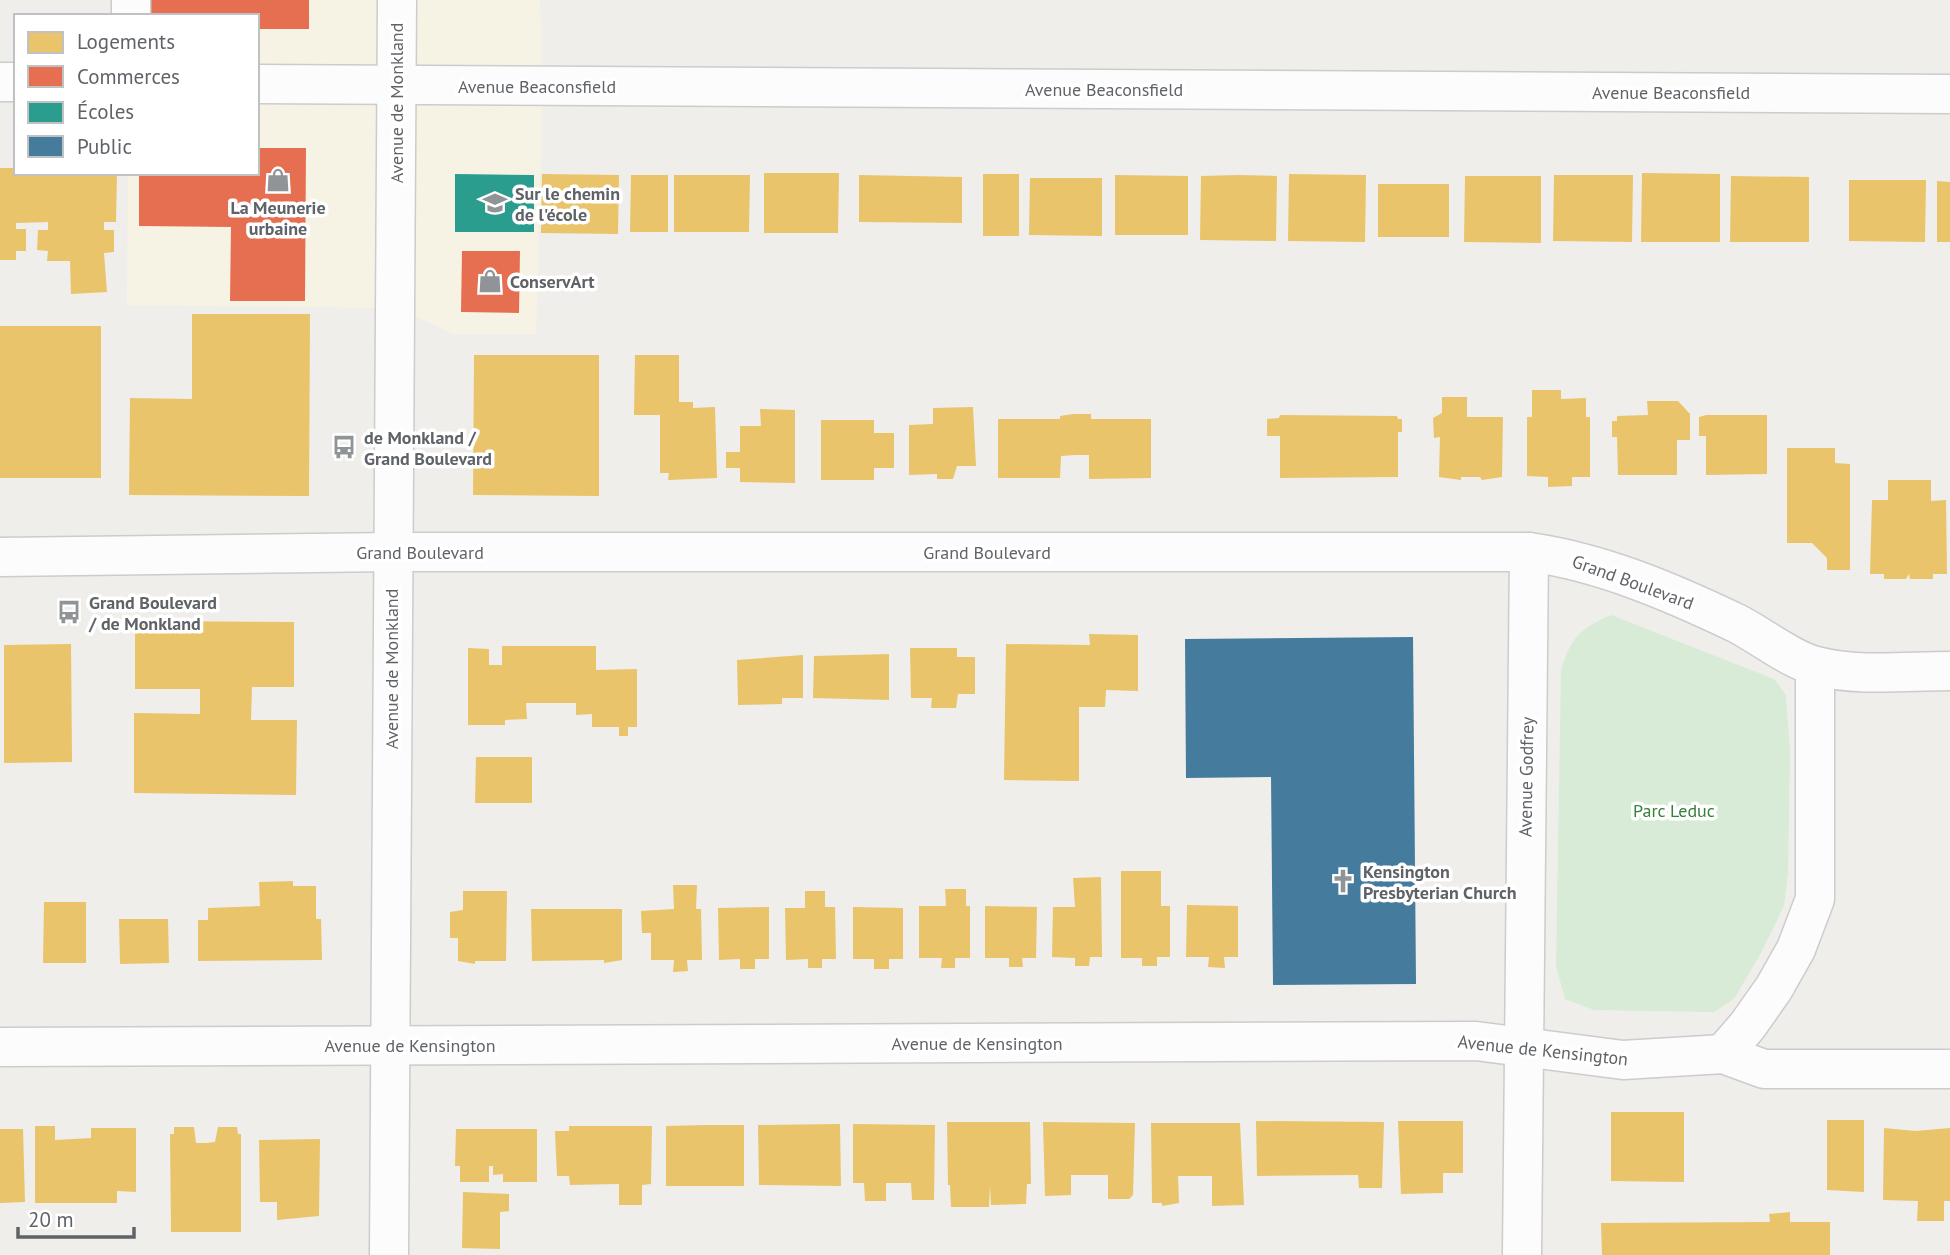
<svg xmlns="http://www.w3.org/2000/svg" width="1950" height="1255" viewBox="0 0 1950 1255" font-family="'PT Sans',sans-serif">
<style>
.commercial{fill:#f7f3e4}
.green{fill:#d8ebd6}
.homes{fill:#e9c46a}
.shops{fill:#e76f51}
.schools{fill:#2a9d8f}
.public{fill:#457b9d}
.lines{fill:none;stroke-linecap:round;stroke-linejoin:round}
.minor-casing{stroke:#cbcccc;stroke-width:41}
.minor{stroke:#fdfcfc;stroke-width:38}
.labels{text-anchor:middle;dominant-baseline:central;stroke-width:7;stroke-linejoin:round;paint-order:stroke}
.street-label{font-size:18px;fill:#5f6368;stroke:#fff}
.poi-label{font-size:18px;font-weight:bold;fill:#5f6368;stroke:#fff;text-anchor:start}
.park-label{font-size:18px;fill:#348238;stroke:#fff}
</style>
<rect width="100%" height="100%" fill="#efeeea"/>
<!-- commercial -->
<polygon class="commercial" points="131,0 540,0 543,85 536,334 454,334 397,308 127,305 128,173 257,173 257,16"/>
<!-- green -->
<path class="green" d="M1611 615 1774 679 1786 695 1790 753 1788 873 1784 906 1761 953 1734 999 1714 1012 1594 1010 1565 999 1556 966 1561 670C1571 637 1580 629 1611 615Z"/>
<!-- homes -->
<g class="homes">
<polygon points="0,168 16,168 16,173 117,173 116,222 104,222 104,230 114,230 114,252 104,253 107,292 71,294 70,261 47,261 48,251 37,250 38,230 48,230 48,222 16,223 16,229 26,229 26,251 16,251 16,260 0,260"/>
<polygon points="764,173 839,173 838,233 764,233"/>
<polygon points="1642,173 1720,174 1720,242 1641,242"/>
<polygon points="542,174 619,175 618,234 541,233"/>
<rect x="983" y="174" width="36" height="62"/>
<polygon points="1289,174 1366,175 1365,242 1288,241"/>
<polygon points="631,175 668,175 668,232 630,232"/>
<polygon points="674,175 750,175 749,232 674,232"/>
<polygon points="859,175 962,177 962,223 859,222"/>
<polygon points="1115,175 1188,176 1188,235 1115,235"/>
<polygon points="1239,175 1277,176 1276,241 1200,240 1201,176"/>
<polygon points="1554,175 1633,175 1632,242 1553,241"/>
<polygon points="1465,176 1541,176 1541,243 1464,242"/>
<polygon points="1731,176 1809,177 1809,242 1730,242"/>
<polygon points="1030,178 1102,178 1102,236 1029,235"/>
<polygon points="1849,180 1926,180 1925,242 1849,241"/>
<polygon points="1937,181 1950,182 1950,242 1937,242"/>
<rect x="1378" y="184" width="71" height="53"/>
<polygon points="192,314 310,314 309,496 129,495 130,398 192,399"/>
<rect x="0" y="326" width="101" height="152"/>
<polygon points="474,355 599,355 599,496 473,495"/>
<polygon points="635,355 679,355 679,402 693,402 693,408 715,407 717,478 668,480 669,473 660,473 660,415 634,415"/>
<polygon points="1532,390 1561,390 1561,399 1586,398 1586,417 1590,417 1590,477 1572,477 1572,486 1548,487 1548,477 1527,476 1527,417 1532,417"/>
<polygon points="1442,397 1467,397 1467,417 1503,417 1502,477 1482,480 1480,477 1461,477 1461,480 1439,477 1440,437 1434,438 1433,418 1442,413"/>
<polygon points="1647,401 1678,401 1690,414 1690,440 1677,440 1677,475 1618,475 1617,437 1612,437 1612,421 1617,421 1617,416 1648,415"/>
<polygon points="973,407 976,466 957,466 953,479 937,479 937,474 909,475 909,425 933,424 933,408"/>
<polygon points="760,409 795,410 795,483 740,482 740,468 726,468 726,452 740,452 740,426 761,426"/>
<polygon points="1074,414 1091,414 1091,419 1151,419 1151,478 1089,479 1089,455 1075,455 1061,456 1060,478 998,478 998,419 1060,419 1060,416"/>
<polygon points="1280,415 1397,416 1398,419 1402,419 1402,432 1398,432 1398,477 1280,478 1280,436 1267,436 1267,419 1279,418"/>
<polygon points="1706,415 1767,415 1767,474 1706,475 1706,436 1699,436 1699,417"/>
<polygon points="821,420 874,420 874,433 894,433 894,468 874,468 874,480 821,480"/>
<polygon points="1787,448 1835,448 1835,463 1850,464 1850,570 1827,570 1827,558 1812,543 1787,543"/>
<polygon points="1888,480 1931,480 1931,501 1946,500 1947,574 1933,574 1933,579 1910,579 1909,574 1906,579 1884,579 1884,574 1870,574 1872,500 1888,500"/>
<polygon points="135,621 294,622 294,687 252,687 251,720 297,720 296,795 134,793 134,713 200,714 200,689 135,689"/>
<polygon points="1089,634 1138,635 1138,691 1106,690 1105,707 1079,707 1079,781 1004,780 1006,644 1090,645"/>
<polygon points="71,644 72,762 4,763 4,645"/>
<polygon points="502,646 596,646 596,670 637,669 637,727 628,727 628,736 619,736 619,727 592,727 592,714 576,715 576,703 526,703 527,719 505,720 505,725 468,725 468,648 489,649 489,665 502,665"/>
<polygon points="910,648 957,648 957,657 975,657 975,694 958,694 956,708 931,708 932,698 911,698"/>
<polygon points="889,654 889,700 813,698 814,656"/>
<polygon points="803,655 803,698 782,698 782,704 738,705 737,660"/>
<polygon points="476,757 532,757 532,803 475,803"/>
<polygon points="1121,871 1161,871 1161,906 1170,906 1170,957 1157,957 1157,966 1142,966 1142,958 1121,958"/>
<polygon points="1101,877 1102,957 1090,957 1089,966 1075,966 1075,958 1052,957 1053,907 1075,907 1073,878"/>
<polygon points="293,881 293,886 316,886 316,919 321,919 322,960 198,961 198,920 208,920 208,908 260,906 259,882"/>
<polygon points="673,885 697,885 696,909 701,909 702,960 687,960 688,971 673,972 674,960 651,960 651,933 642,933 641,911 674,909"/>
<polygon points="945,889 966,889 966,906 970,906 970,958 955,958 955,968 941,968 942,958 919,958 919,906 946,906"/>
<polygon points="463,891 507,891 506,961 475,961 475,964 458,961 458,938 450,938 450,912 463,910"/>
<polygon points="805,891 825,891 825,907 835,907 836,959 822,959 822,968 808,968 808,959 786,960 785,908 805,908"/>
<polygon points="44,902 86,902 86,963 43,963"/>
<polygon points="1187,905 1238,906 1238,957 1224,957 1225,968 1208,967 1209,957 1186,957"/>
<polygon points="985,906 1037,907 1036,958 1022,958 1023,967 1009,967 1009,958 985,958"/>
<polygon points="769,907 769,959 755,959 755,969 740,969 740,959 719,960 718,908"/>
<polygon points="853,907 903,908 903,959 889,959 889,969 874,969 874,959 853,959"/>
<polygon points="531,909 622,909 622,960 604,963 604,960 532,961"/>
<polygon points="119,919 168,919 169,963 120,964"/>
<polygon points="1611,1112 1684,1112 1684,1182 1611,1181"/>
<polygon points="1827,1120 1864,1120 1864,1192 1827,1190"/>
<polygon points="1256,1121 1384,1122 1382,1188 1359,1188 1358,1175 1257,1176"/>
<polygon points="1398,1121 1463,1121 1463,1173 1443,1173 1443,1193 1401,1194"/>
<polygon points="947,1122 1030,1122 1031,1184 1027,1184 1026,1204 991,1205 990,1185 989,1207 951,1207 950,1185 948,1185"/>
<polygon points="1043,1122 1135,1123 1133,1195 1129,1199 1108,1199 1108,1175 1071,1175 1071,1195 1045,1196"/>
<polygon points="1151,1123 1240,1123 1244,1205 1212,1206 1212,1176 1178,1176 1179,1203 1162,1206 1162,1203 1152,1203"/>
<polygon points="840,1124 841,1186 759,1185 758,1125"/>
<polygon points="853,1124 935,1125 934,1200 912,1200 911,1183 886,1183 886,1201 865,1201 864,1183 853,1183"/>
<polygon points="705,1125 744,1125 744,1186 666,1186 666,1126"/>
<polygon points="35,1126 55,1126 55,1140 91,1138 91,1128 136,1128 136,1192 117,1191 117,1203 35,1203"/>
<polygon points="569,1126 652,1126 651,1184 642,1185 642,1205 619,1205 619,1184 570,1185 569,1176 557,1176 555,1131 569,1131"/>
<polygon points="174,1127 194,1127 196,1143 206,1143 215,1142 218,1127 237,1127 238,1134 241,1134 241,1232 171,1232 170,1134 174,1134"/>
<polygon points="1884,1128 1915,1131 1950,1128 1950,1201 1944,1201 1944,1221 1917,1221 1918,1201 1883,1200"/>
<polygon points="0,1129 23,1129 25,1202 0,1203"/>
<polygon points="456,1129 537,1129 537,1182 503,1182 503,1174 493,1175 493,1166 489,1166 489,1182 460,1182 460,1166 455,1166"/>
<polygon points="320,1139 319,1216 277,1220 277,1202 260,1202 259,1140"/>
<polygon points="463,1192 509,1194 509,1211 500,1212 500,1249 462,1248"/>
<polygon points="1790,1212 1790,1222 1830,1222 1830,1255 1602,1255 1601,1223 1770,1222 1769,1214"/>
</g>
<!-- shops -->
<g class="shops">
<polygon points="141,0 309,0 309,29 257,29 257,16 141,16"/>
<polygon points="257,148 306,148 305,301 230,301 231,227 139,226 139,173 257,173"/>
<polygon points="462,251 520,251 519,313 461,312"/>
</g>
<!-- schools -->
<polygon class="schools" points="455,174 534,175 534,232 455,232"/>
<!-- public -->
<polygon class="public" points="1413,637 1416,984 1273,985 1271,777 1186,778 1185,639"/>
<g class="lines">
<!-- minor casing -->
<g class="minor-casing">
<g id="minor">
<polyline points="131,16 131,0"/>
<polyline points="0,82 16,82"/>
<polyline points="257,84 1950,94"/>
<path d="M0 557 392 552H1529C1601 562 1671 592 1736 623 1760 635 1791 660 1816 666 1858 677 1907 671 1950 671"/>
<polyline points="0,1047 1476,1041 1623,1060 1723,1054 1764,1069 1950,1069"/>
<polyline points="1723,1054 1748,1025 1774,988 1796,949 1815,899 1815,666"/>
<polyline points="389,1255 397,0"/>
<polyline points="1522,1255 1529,552"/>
</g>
</g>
<!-- minor -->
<use href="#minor" class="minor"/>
</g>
<!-- icons -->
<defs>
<g id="shop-bare" transform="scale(1.89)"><path d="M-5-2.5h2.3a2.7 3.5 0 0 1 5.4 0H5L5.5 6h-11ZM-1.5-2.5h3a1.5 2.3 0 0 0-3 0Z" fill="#919496" stroke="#fff" stroke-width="2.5" paint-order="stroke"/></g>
<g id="school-bare" transform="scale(1.89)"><path d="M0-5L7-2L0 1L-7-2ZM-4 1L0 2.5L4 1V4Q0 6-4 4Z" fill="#919496" stroke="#fff" stroke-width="2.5" paint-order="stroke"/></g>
<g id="bus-bare" transform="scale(1.89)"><path d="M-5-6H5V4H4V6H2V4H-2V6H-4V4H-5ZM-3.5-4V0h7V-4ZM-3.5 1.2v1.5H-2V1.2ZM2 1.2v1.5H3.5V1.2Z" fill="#919496" stroke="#fff" stroke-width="2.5" paint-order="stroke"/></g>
<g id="church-bare" transform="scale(1.89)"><path d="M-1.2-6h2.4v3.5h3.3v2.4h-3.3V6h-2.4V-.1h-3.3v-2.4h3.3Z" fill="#919496" stroke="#fff" stroke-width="2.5" paint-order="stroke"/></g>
</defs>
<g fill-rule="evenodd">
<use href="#shop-bare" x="278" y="180"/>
<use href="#school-bare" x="495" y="203"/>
<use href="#shop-bare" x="490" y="281"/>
<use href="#bus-bare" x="344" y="447"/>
<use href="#bus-bare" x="69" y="612"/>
<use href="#church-bare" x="1343" y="881"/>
</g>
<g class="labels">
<!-- street labels -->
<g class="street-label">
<text x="537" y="86">Avenue Beaconsfield</text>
<text x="1104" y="89">Avenue Beaconsfield</text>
<text x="1671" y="92">Avenue Beaconsfield</text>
<text transform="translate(396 103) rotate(-90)">Avenue de Monkland</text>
<text x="420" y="552">Grand Boulevard</text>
<text x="987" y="552">Grand Boulevard</text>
<text transform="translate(1633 582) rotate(20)">Grand Boulevard</text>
<text transform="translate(391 669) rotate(-90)">Avenue de Monkland</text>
<text transform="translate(1526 777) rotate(-89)">Avenue Godfrey</text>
<text x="977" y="1043">Avenue de Kensington</text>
<text x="410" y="1045">Avenue de Kensington</text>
<text transform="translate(1543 1050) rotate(6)">Avenue de Kensington</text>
</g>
<!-- poi labels -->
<g class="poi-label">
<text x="515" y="193">Sur le chemin<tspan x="515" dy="21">de l'école</tspan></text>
<text x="278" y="207" text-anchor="middle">La Meunerie<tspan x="278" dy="21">urbaine</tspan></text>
<text x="510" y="281">ConservArt</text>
<text x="364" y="437">de Monkland /<tspan x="364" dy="21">Grand Boulevard</tspan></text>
<text x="89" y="602">Grand Boulevard<tspan x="89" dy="21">/ de Monkland</tspan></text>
<text x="1363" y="871">Kensington<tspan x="1363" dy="21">Presbyterian Church</tspan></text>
</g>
<!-- park labels -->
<g class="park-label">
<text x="1674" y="810">Parc Leduc</text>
</g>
</g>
<!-- legend -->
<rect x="14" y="14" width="245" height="161" fill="#ffffff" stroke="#bfc1c3" stroke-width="2"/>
<rect x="28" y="32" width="35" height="21" fill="#e9c46a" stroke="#bfc1c3" stroke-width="2"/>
<text x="77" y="49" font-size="21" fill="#5f6368">Logements</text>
<rect x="28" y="66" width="35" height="21" fill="#e76f51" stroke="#bfc1c3" stroke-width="2"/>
<text x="77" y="84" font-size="21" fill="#5f6368">Commerces</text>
<rect x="28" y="102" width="35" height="21" fill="#2a9d8f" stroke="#bfc1c3" stroke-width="2"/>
<text x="77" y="119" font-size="21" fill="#5f6368">Écoles</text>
<rect x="28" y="136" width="35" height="21" fill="#457b9d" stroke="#bfc1c3" stroke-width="2"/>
<text x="77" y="154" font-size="21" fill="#5f6368">Public</text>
<!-- scale -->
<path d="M18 1227v10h116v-10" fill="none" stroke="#5f6368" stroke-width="3.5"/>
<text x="28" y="1227" font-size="21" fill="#5f6368" stroke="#ffffff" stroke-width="5" paint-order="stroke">20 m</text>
</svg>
